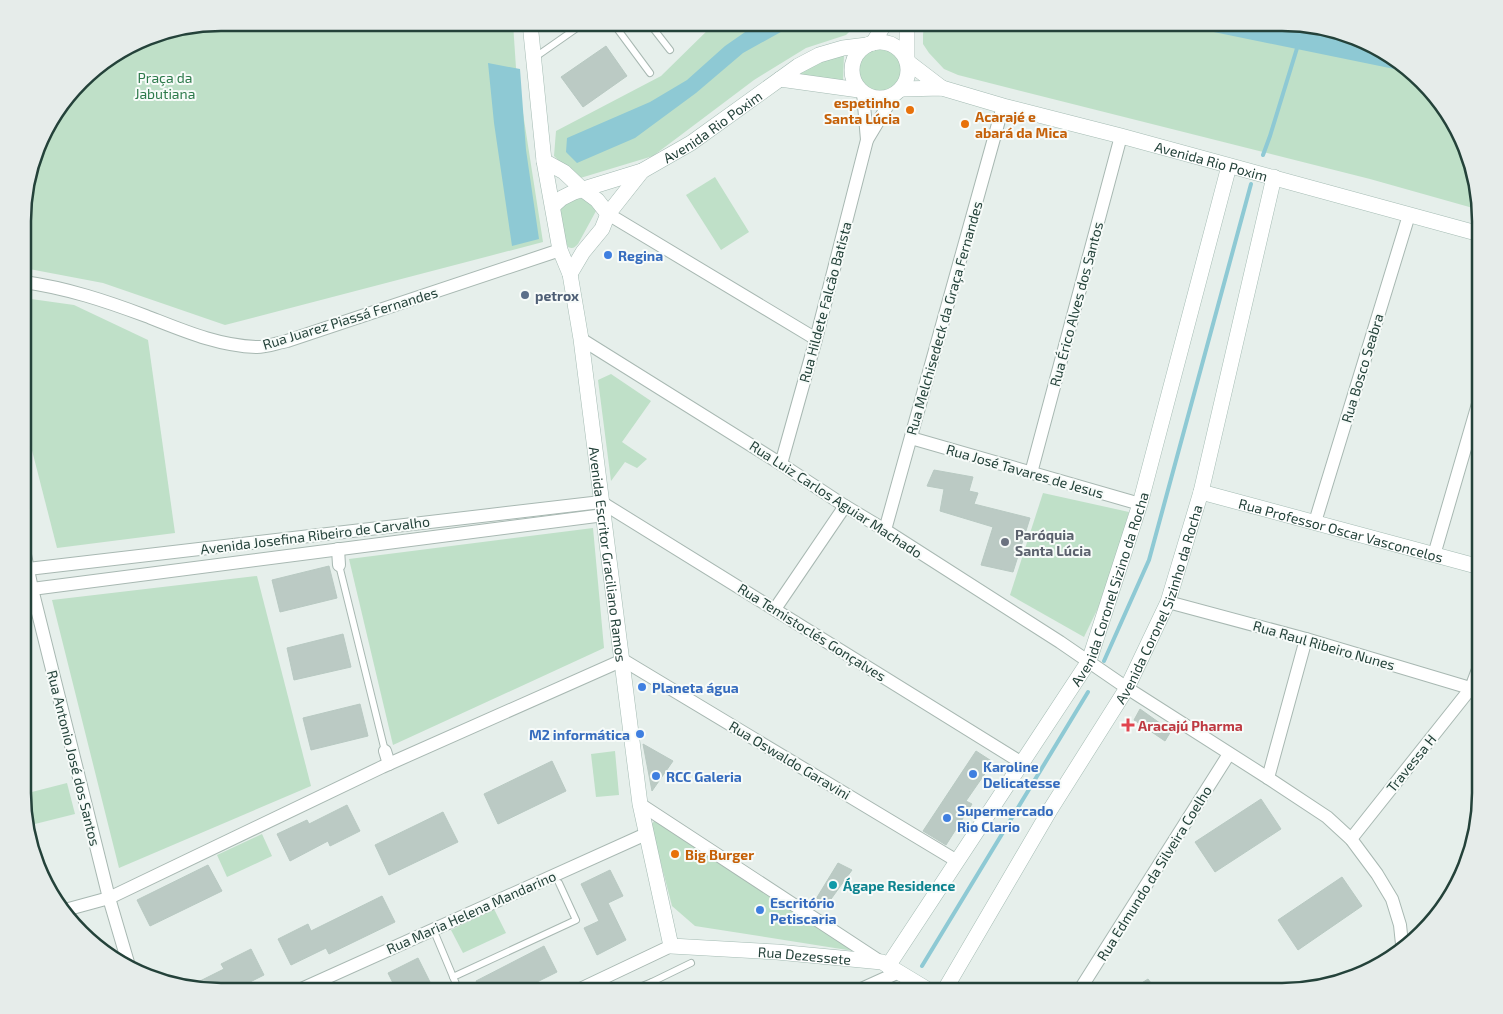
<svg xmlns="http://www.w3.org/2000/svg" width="1503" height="1014" viewBox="0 0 1503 1014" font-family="'Exo 2',sans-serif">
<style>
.green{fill:#bfe0c8}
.water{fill:#8ec9d4}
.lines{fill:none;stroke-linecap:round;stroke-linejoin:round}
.stream{stroke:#8ec9d4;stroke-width:4}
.building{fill:#bbcac4;stroke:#b8c9c2}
.lane-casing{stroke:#a8b8b2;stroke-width:8}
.street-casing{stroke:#a8b8b2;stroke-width:14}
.secondary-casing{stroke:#a4bbb3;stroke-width:16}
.lane{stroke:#fff;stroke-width:6}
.street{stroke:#fff;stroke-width:12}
.secondary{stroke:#fff;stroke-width:15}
.food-dot{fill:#e8710a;stroke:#f7fbf9;stroke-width:2}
.shop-dot{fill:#3f7fe0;stroke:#f7fbf9;stroke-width:2}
.service-dot{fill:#5c6f8a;stroke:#f7fbf9;stroke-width:2}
.worship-dot{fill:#6b7280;stroke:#f7fbf9;stroke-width:2}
.health-dot{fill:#e0444e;stroke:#f7fbf9;stroke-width:2}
.culture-dot{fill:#0f9aa8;stroke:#f7fbf9;stroke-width:2}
.labels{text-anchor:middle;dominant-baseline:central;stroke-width:4;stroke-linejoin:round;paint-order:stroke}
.park-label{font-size:14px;fill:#2d7a4b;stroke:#f7fbf9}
.food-label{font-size:14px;font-weight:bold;fill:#c56008;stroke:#f7fbf9;text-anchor:start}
.street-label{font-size:14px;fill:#24423a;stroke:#f7fbf9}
.shop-label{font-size:14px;font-weight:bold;fill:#366cbe;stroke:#f7fbf9;text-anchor:start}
.service-label{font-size:14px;font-weight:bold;fill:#4e5e75;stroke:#f7fbf9;text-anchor:start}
.worship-label{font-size:14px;font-weight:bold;fill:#5b616d;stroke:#f7fbf9;text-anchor:start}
.health-label{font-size:14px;font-weight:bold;fill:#be3a42;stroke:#f7fbf9;text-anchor:start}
.culture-label{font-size:14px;font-weight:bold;fill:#0d838f;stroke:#f7fbf9;text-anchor:start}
.rim{fill:none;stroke:#24423a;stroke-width:2.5}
</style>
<rect width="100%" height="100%" fill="#e6efeb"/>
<!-- green -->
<g class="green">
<polygon points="222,23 513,23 516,68 543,242 225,325 103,283 24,268 24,196 43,133 90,72 146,38"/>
<polygon points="715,23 858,23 846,35 806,48 754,80 653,156 577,179 554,156 556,131 661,76"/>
<polygon points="925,23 1294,23 1346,33 1402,63 1460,133 1480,210 1370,179 958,75 944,69 929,53 923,44 923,34"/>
<circle cx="881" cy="70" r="24"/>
<polygon points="844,55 843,81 795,77 801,68"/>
<polygon points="715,177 749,232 721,250 686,195"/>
<path d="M576 198 586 199 595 204 596 211 578 244C574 248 573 249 568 247 564 235 552 213 565 203 568 201 573 200 576 198Z"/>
<polygon points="24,298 74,305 148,340 175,533 57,548 24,419"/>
<polygon points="611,374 651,401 622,442 647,459 637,468 625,462 611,481 598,380"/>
<polygon points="1043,493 1129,512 1119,548 1099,606 1084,637 1010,595"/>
<polygon points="593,528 604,648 393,745 349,559"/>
<polygon points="257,576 311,786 119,868 52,600"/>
<polygon points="615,751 619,795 596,797 591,754"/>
<polygon points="67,783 75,814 27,826 24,818 24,794"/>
<polygon points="655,820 860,952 695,926 672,906 651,825"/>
<polygon points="262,834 272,856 227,877 217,855"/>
<polygon points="494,909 506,933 463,953 451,930"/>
</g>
<!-- water -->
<g class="water">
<polygon points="758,23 797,23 743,53 696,93 635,138 577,163 566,152 567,138 650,102 687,80 725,46"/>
<polygon points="1170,23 1294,23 1346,33 1402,63 1409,72"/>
<polygon points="488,63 520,69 526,150 539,239 512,246 494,123"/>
</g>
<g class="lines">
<!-- stream -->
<g class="stream">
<polyline points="1263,155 1270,136 1298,45"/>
<polyline points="1104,661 1149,560 1251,184"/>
<polyline points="922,966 1088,692"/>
</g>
</g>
<!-- building -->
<g class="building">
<polygon points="606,46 627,76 583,107 561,77"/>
<polygon points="934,470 973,477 969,491 978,493 974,504 1030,518 1013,572 981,565 993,527 940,511 944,489 927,486"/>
<polygon points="329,566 337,598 280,612 272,580"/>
<polygon points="343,634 351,667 294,680 287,648"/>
<polygon points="360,704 368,736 311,750 303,718"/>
<polygon points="1140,709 1171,731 1165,741 1134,720"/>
<polygon points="643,744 673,761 652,791"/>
<polygon points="976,751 993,762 966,801 972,804 946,845 923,831"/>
<polygon points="552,761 566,791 498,824 484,794"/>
<polygon points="1261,799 1281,829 1215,872 1195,842"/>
<polygon points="347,805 360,831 330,846 328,841 290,861 277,834 307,820 309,824"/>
<polygon points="443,812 458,842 389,875 375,845"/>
<polygon points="838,863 852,870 826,906 816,899"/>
<polygon points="208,865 222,891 150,926 137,900"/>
<polygon points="610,870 623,896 608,903 626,940 597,955 584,928 599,921 581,884"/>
<polygon points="1342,877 1362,906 1298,950 1278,920"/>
<polygon points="382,896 395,922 329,954 326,948 291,965 278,939 308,924 311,931"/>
<polygon points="544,946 557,972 519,991 481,991 476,981"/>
<polygon points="251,949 264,975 232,991 209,991 188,987 224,969 221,964"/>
<polygon points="418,958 431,984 417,991 397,991 388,973"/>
<polygon points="1148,979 1157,991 1129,991"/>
</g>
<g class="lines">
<!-- lane casing -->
<g class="lane-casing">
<g id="lane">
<polyline points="613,23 650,73"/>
<polyline points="649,23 670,50"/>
<polyline points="534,58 584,23"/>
<polyline points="339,565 385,751"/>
<polyline points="436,936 459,991"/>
<polyline points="453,977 576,920 559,883"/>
<polyline points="630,991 652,982"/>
<polyline points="657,991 652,982 691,963"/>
</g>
</g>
<!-- street casing -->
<g class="street-casing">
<g id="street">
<polyline points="863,93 867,140"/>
<polyline points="608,214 816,339"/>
<path d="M24 282C67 288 106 301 146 316 182 330 218 346 257 347 266 347 277 343 287 341L560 250"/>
<polyline points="581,339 781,464 845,506 885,530 1060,642 1127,688 1268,778 1327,817 1351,839 1377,874 1392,899 1400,925 1402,944"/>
<polyline points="911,438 1140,504"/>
<polyline points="781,464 816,339 867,140 894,95"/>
<polyline points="1031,473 1121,136"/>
<polyline points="1315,522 1409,215"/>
<polyline points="885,530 1003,106"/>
<polyline points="338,549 339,565"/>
<polyline points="24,550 32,589 109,898 129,966"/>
<polyline points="1434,555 1480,397"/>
<polyline points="28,569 601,502 1022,763"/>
<polyline points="32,589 604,515"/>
<polyline points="1168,602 1306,639 1480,691"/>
<polyline points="775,609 845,506"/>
<polyline points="385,751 389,764"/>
<polyline points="1268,778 1306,639"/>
<polyline points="640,804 881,962"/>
<polyline points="1351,839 1471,688 1480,664"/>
<polyline points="65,910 109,898 382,767 623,660 957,861"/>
<polyline points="297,991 646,834"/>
<polyline points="576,991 671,946"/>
<polyline points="857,991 899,972"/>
<polyline points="1079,991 1229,754"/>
</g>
</g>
<!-- secondary casing -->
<g class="secondary-casing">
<g id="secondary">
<path id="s1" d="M530 23 544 161 560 250 570 274 581 339 640 804 671 946 777 952 882 962 930 991"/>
<circle cx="880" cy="70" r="28"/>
<polyline points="873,43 885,23"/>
<polyline points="907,58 907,23"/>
<polyline points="908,62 942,88"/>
<polyline points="780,79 859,90"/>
<path id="s2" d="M902 89 942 88 1003 106 1121 136 1480 234"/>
<polyline points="544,161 564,172 582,189 597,200 608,214"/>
<path id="s3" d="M553 206 562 198 574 192 642 171 691 143 780 79 798 66 819 55 843 48 867 45"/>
<polyline points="570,274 583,252 602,229 608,214 642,171"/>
<path id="s4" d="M1201 492 1480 567"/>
<path id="s5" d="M888 966 1089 661 1140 504 1229 166"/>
<path id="s6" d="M944 991 1050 810 1127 688 1168 602 1201 492 1274 177"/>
</g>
</g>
<!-- lane -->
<use href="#lane" class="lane"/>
<!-- street -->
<use href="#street" class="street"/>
<!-- secondary -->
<use href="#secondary" class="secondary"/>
</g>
<!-- markers -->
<g class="food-dot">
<circle cx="910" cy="110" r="5"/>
<circle cx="965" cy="124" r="5"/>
<circle cx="675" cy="854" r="5"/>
</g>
<g class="shop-dot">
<circle cx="608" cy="255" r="5"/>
<circle cx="642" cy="687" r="5"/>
<circle cx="640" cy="734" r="5"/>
<circle cx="973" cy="774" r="5"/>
<circle cx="656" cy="776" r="5"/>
<circle cx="947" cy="818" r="5"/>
<circle cx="760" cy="910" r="5"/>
</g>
<circle class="service-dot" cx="525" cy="295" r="5"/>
<circle class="worship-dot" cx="1005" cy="542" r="5"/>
<path class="health-dot" d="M1125.5 717.5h5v5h5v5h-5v5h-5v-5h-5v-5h5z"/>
<circle class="culture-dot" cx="833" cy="885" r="5"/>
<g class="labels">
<!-- park labels -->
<g class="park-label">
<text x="165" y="77">Praça da<tspan x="165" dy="16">Jabutiana</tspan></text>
</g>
<!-- food labels -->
<g class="food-label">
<text x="900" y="102" text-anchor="end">espetinho<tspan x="900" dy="16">Santa Lúcia</tspan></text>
<text x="975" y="116">Acarajé e<tspan x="975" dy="16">abará da Mica</tspan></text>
<text x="685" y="854">Big Burger</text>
</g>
<!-- street labels -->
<g class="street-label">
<text stroke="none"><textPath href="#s3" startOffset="180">Avenida Rio Poxim</textPath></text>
<text stroke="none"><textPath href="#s2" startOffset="319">Avenida Rio Poxim</textPath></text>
<text transform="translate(825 302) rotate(-75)">Rua Hildete Falcão Batista</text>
<text transform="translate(1076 304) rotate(-75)">Rua Érico Alves dos Santos</text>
<text transform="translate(350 318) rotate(-17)">Rua Juarez Piassá Fernandes</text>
<text transform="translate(944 318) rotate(-74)">Rua Melchisedeck da Graça Fernandes</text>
<text transform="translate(1362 368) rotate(-73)">Rua Bosco Seabra</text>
<text transform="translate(1025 471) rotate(16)">Rua José Tavares de Jesus</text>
<text transform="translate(836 499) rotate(33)">Rua Luiz Carlos Aguiar Machado</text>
<text stroke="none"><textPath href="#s4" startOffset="145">Rua Professor Oscar Vasconcelos</textPath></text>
<text transform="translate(315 535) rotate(-7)">Avenida Josefina Ribeiro de Carvalho</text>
<text stroke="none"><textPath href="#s1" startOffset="538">Avenida Escritor Graciliano Ramos</textPath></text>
<text stroke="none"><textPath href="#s5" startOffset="440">Avenida Coronel Sizino da Rocha</textPath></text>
<text stroke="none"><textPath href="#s6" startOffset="444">Avenida Coronel Sizinho da Rocha</textPath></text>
<text transform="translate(812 632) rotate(32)">Rua Temistoclés Gonçalves</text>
<text transform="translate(1324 645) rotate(16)">Rua Raul Ribeiro Nunes</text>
<text transform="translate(74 758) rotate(76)">Rua Antonio José dos Santos</text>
<text transform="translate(790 760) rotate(31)">Rua Oswaldo Garavini</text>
<text transform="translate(1411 763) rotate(-51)">Travessa H</text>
<text transform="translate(1154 873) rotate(-58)">Rua Edmundo da Silveira Coelho</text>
<text transform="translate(471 912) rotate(-24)">Rua Maria Helena Mandarino</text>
<text stroke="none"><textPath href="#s1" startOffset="1069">Rua Dezessete</textPath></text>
</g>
<!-- shop labels -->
<g class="shop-label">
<text x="618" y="255">Regina</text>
<text x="652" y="687">Planeta água</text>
<text x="630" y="734" text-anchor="end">M2 informática</text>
<text x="983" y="766">Karoline<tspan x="983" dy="16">Delicatesse</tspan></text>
<text x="666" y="776">RCC Galeria</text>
<text x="957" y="810">Supermercado<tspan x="957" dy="16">Rio Clario</tspan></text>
<text x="770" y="902">Escritório<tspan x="770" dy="16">Petiscaria</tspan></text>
</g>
<!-- service labels -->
<g class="service-label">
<text x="535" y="295">petrox</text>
</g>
<!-- worship labels -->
<g class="worship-label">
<text x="1015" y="534">Paróquia<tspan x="1015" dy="16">Santa Lúcia</tspan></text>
</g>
<!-- health labels -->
<g class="health-label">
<text x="1138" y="725">Aracajú Pharma</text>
</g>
<!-- culture labels -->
<g class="culture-label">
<text x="843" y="885">Ágape Residence</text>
</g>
</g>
<!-- crop -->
<path d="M0 0H1503V1014H0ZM221 31H1282A190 190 0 0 1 1472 221V793A190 190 0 0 1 1282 983H221A190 190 0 0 1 31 793V221A190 190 0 0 1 221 31Z" fill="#e6ecea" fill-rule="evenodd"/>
<path class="rim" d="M221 31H1282A190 190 0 0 1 1472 221V793A190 190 0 0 1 1282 983H221A190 190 0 0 1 31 793V221A190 190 0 0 1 221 31Z"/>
</svg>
